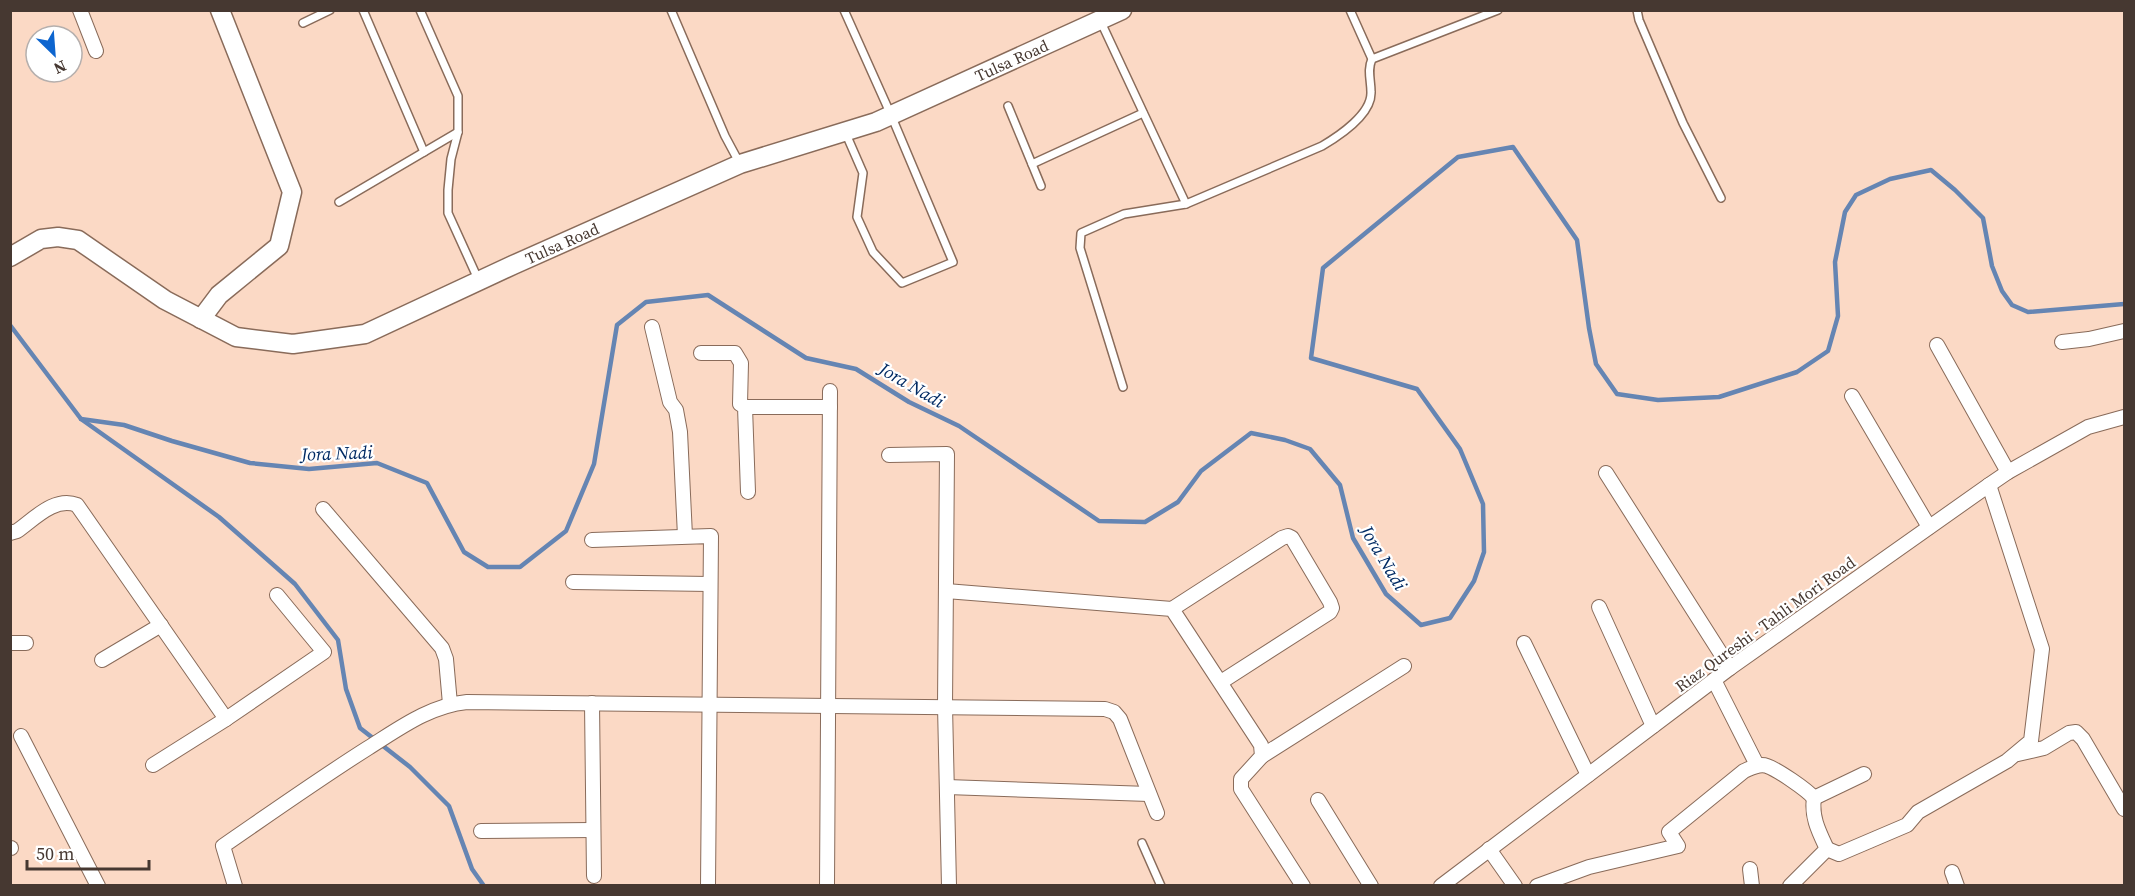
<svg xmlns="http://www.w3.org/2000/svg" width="2135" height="896" viewBox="0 0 2135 896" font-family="'Source Serif 4',serif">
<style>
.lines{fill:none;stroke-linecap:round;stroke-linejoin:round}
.stream{stroke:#6585b3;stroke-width:4.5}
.lane-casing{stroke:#896b5a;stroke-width:10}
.street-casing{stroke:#896b5a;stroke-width:16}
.secondary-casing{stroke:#896b5a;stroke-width:21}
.lane{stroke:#fff;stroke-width:7}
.street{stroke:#fff;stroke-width:14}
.secondary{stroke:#fff;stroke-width:18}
.labels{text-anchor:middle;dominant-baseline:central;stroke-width:4.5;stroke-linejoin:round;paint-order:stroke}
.street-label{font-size:16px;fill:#463831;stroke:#fff}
.water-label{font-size:18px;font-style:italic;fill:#002a63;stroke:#fff}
</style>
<rect width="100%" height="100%" fill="#fbd9c5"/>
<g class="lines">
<!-- stream -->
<g class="stream">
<polyline points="10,325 81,419 219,517 295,584 338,640 346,689 360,728 410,767 449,806 472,869 484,886"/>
<polyline points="81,419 124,425 172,441 250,463 309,469 377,463 427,483 464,552 488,567 520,567 566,531 594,464 617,325 646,302 708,295 806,358 856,369 909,402 959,426 1099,521 1145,522 1178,502 1201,471 1251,433 1285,440 1310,449 1340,485 1353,538 1386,594 1421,625 1450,618 1474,581 1484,552 1483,504 1460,449 1417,389 1311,358 1323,268 1458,157 1513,147 1577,240 1589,328 1596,364 1617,394 1658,400 1719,397 1797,372 1828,351 1838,316 1835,262 1845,212 1856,195 1890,179 1931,170 1955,190 1983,218 1992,266 2002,291 2012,305 2028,312 2124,304"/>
</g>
<!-- lane casing -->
<g class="lane-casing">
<g id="lane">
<polyline points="363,10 424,152"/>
<polyline points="420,10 458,96 458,132 451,159 448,190 448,213 478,279"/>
<polyline points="671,10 725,136 740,164"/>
<polyline points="844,10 891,115 953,262 902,283 873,252 857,217 863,173 846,134"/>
<polyline points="1350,10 1372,59"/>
<polyline points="1637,10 1639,20 1683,123 1721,198"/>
<polyline points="1100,20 1186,204"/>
<polyline points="303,23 330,10"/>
<polyline points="1008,106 1041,186"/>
<polyline points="1032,164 1143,113"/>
<polyline points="339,202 458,132"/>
<path d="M1123 387 1080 248 1081 233 1124 214 1186 204 1322 146C1339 136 1372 114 1371 92 1371 80 1367 70 1372 59L1498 10"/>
<polyline points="1142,843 1161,886"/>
</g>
</g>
<!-- street casing -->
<g class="street-casing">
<g id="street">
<polyline points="80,10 96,51"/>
<polyline points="652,327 670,402 676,410 680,432 685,536"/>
<polyline points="2062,342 2089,339 2124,331"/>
<polyline points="1937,345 2008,472"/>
<polyline points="701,353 735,353 741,363 740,404 745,407 748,492"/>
<polyline points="1852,396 1929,527"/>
<polyline points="745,407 830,407"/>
<polyline points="889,455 947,454 945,706 949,886"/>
<polyline points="1606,473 1730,668"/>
<polyline points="323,509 442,648 446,659 450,704"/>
<path d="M10 533 17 531C34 519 55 496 77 505L226 719"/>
<polyline points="592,540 711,536 708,886"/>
<polyline points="573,582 710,584"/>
<polyline points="946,591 1172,609 1261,745 1262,756 1241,779 1241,789 1303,886"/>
<polyline points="1599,607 1653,726"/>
<polyline points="1172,609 1282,538 1288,536 1292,538 1330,602 1332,608 1330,612 1221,682"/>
<polyline points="10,643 26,643"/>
<polyline points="1524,643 1588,775"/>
<polyline points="102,660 161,625"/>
<polyline points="1714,680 1757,765"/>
<polyline points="592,703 594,876"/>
<polyline points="21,736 98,886"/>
<polyline points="2018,754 2044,748 2069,733 2076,732 2083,739 2124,809"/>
<polyline points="1262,756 1404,666"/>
<polyline points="153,765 226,719 324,652 277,595"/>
<polyline points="947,787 1149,794"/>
<polyline points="1814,798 1864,774"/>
<polyline points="1318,800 1371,886"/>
<polyline points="481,831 593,830"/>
<polyline points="10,848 11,848"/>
<polyline points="1489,849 1515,886"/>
<polyline points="1827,849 1839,854 1907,825 1918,812 2007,761 2031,741 2042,649 1989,485"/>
<polyline points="1750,869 1752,886"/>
<polyline points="1952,872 1957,886"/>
<path d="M235 886 223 846C271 813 319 779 368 748 400 728 429 706 467 702L1105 709 1114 712 1120 719 1157 813"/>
<polyline points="827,886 830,391"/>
<polyline points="1441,886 1730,668 1989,485 2008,472 2088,427 2124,417"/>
<path d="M1537 886 1589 867 1678 846 1669 832 1744 771C1751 768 1759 763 1767 766 1778 770 1806 789 1814 798"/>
<path d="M1790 886 1827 849C1819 832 1811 817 1814 798"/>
</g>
</g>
<!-- secondary casing -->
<g class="secondary-casing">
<g id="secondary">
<path id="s1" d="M10 257 41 239 58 237 78 240 165 300 236 337 293 344 365 334 513 265 740 164 876 122 1122 10"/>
<polyline points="201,319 219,295 279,246 292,192 220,10"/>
</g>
</g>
<!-- lane -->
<use href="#lane" class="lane"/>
<!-- street -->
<use href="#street" class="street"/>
<!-- secondary -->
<use href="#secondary" class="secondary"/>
</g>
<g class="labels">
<!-- street labels -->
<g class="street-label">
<text stroke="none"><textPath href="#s1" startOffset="1092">Tulsa Road</textPath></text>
<text stroke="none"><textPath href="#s1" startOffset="606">Tulsa Road</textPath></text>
<text transform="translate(1765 624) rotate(-36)">Riaz Qureshi - Tahli Mori Road</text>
</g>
<!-- water labels -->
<g class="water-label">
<text transform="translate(912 385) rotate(30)">Jora Nadi</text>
<text transform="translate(337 453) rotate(-2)">Jora Nadi</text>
<text transform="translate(1384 558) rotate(59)">Jora Nadi</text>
</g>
</g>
<!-- border -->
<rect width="2135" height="896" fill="none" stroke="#463831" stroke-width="24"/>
<!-- north arrow -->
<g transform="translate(54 54) rotate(155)"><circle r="28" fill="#ffffff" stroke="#b5afad" stroke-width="1.5"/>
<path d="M0-4.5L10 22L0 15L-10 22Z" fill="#0d65cf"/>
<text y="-9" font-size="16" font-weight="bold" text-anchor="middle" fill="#463831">N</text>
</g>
<!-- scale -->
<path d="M27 860v9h122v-9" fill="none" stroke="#463831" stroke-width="3"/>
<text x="36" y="860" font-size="18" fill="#463831" stroke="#ffffff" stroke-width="4.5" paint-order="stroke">50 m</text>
</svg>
